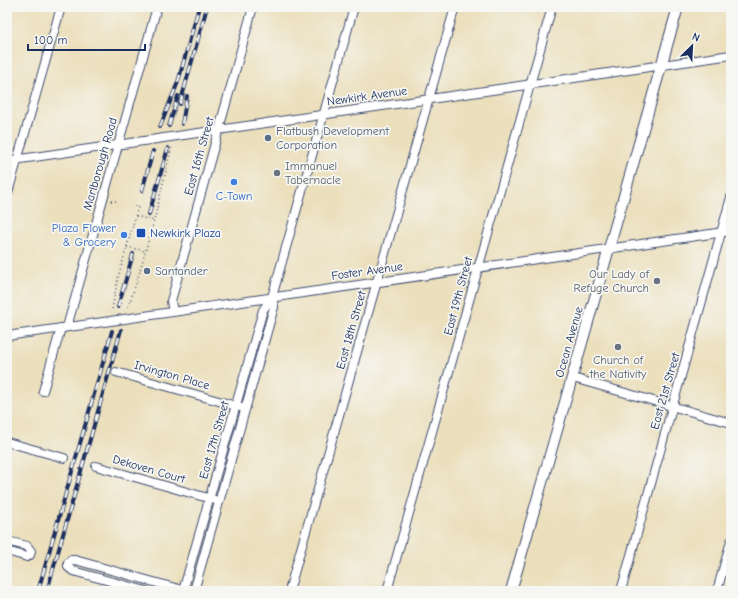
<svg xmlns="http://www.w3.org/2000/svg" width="738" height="598" viewBox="0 0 738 598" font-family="'Comic Neue',sans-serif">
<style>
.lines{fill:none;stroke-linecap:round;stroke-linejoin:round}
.minor-casing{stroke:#3a496c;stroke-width:10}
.major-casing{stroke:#3a496c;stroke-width:12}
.path{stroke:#3a496c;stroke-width:1.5;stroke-dasharray:1 3;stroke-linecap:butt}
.minor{stroke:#fff;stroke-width:8}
.major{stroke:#fff;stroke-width:10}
.rail-casing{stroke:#1b2f5e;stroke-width:4}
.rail{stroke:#f6f6f2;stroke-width:2.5;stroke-dasharray:8;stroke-linecap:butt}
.service-dot{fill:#5c6f8a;stroke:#f6f6f2;stroke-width:1.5}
.worship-dot{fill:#6b7280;stroke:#f6f6f2;stroke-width:1.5}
.shop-dot{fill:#3f7fe0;stroke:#f6f6f2;stroke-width:1.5}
.transit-dot{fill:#1a4fb4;stroke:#f6f6f2;stroke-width:1.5}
.labels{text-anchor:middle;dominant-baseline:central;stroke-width:3.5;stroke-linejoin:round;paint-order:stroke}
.street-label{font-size:12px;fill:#1b2f5e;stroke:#f6f6f2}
.service-label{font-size:12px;fill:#4e5e75;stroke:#f6f6f2;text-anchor:start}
.worship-label{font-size:12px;fill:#5b616d;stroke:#f6f6f2;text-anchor:start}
.shop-label{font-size:12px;fill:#366cbe;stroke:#f6f6f2}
.transit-label{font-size:12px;fill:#164399;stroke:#f6f6f2;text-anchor:start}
</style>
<rect width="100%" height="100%" fill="#f6f6f2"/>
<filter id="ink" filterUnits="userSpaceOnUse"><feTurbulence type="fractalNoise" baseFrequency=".025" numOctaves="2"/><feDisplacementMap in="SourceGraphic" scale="8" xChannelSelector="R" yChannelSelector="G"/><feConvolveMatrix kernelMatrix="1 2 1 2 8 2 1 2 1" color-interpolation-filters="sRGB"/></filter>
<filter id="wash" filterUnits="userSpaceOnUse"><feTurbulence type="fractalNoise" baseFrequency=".012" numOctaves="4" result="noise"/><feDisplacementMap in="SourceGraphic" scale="16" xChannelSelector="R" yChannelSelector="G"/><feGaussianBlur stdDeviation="0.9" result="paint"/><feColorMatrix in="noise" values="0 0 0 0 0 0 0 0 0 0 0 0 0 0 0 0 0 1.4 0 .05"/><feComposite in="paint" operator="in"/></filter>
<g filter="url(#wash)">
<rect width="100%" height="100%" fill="#ebdfbc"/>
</g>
<g filter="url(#ink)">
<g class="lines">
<!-- minor casing -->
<g class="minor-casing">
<g id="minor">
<polyline points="7,161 731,55"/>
<polyline points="7,196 61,7"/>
<polyline points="173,312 171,301 253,7"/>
<polyline points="67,327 157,7"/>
<polyline points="7,336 731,231"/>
<polyline points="116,372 240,407"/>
<polyline points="573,378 731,423"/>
<polyline points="43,391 61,328"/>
<polyline points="7,442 64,458"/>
<polyline points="96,466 215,500"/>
<polyline points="7,541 27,546 31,551 30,555 27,557 7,551"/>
<polyline points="146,591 73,571 68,567 68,563 71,560 75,560 186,591"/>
<polyline points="183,591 263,310 272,297 354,7"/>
<polyline points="194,591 274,307 272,297"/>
<polyline points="289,591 455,7"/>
<polyline points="387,591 552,7"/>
<polyline points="621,591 731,197"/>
<polyline points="717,591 731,541"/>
</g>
</g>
<!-- major casing -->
<g class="major-casing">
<polyline id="major" points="511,591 678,7"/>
</g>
<!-- path -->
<g class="path">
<polyline points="111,201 116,201"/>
<polyline points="136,216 154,221"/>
<polyline points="127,247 145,251"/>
<polyline points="128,307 136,284 154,221 172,145"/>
<polyline points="112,309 118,278 138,207 134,206"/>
</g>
<!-- minor -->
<use href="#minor" class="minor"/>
<!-- major -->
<use href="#major" class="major"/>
<!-- rail casing -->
<g class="rail-casing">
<g id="rail">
<polyline points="180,104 207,7"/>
<polyline points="182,124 187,96"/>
<polyline points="169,126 178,96"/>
<polyline points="160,127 178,82 199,7"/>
<polyline points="142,191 153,151"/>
<polyline points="149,214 168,148"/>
<polyline points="118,307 133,254"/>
<polyline points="38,591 112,331"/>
<polyline points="47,591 121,330"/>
</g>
</g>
<!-- rail -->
<use href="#rail" class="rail"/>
</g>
</g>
<!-- markers -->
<g class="service-dot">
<circle cx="268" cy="138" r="4"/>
<circle cx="147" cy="271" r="4"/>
</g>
<g class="worship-dot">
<circle cx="277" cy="173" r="4"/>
<circle cx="657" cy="281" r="4"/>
<circle cx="618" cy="347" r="4"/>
</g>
<g class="shop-dot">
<circle cx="234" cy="182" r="4"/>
<circle cx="124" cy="235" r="4"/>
</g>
<rect class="transit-dot" x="136" y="228" width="10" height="10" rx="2"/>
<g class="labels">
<!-- street labels -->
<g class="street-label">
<text transform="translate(367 96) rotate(-8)">Newkirk Avenue</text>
<text transform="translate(199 156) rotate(-74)">East 16th Street</text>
<text transform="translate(100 164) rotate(-74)">Marlborough Road</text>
<text transform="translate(367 271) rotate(-8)">Foster Avenue</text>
<text transform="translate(458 296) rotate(-75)">East 19th Street</text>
<text transform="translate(351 330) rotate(-74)">East 18th Street</text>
<text transform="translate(569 342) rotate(-74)">Ocean Avenue</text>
<text transform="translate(172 375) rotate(16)">Irvington Place</text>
<text transform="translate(665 391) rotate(-74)">East 21st Street</text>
<text transform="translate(214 440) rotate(-74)">East 17th Street</text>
<text transform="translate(149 469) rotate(16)">Dekoven Court</text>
</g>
<!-- service labels -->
<g class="service-label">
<text x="276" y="131">Flatbush Development<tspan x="276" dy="14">Corporation</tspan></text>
<text x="155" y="271">Santander</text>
</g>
<!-- worship labels -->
<g class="worship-label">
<text x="285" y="166">Immanuel<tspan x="285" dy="14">Tabernacle</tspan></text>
<text x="649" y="274" text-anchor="end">Our Lady of<tspan x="649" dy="14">Refuge Church</tspan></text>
<text x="618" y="360" text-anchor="middle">Church of<tspan x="618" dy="14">the Nativity</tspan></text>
</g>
<!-- shop labels -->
<g class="shop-label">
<text x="234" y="196">C-Town</text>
<text x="116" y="228" text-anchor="end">Plaza Flower<tspan x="116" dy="14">&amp; Grocery</tspan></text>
</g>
<!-- transit labels -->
<g class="transit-label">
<text x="150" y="233">Newkirk Plaza</text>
</g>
</g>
<!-- margin -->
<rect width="738" height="598" fill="none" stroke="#f6f6f2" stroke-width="24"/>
<!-- north arrow -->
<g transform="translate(692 46) rotate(24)" stroke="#f6f6f2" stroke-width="3" paint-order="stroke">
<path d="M0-3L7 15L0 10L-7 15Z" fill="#1b2f5e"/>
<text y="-6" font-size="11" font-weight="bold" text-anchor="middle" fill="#1b2f5e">N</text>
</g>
<!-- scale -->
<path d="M28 44v6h117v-6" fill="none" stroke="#1b2f5e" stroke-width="2"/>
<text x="34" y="44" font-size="12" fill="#1b2f5e" stroke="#f6f6f2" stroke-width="3" paint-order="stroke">100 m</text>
</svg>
